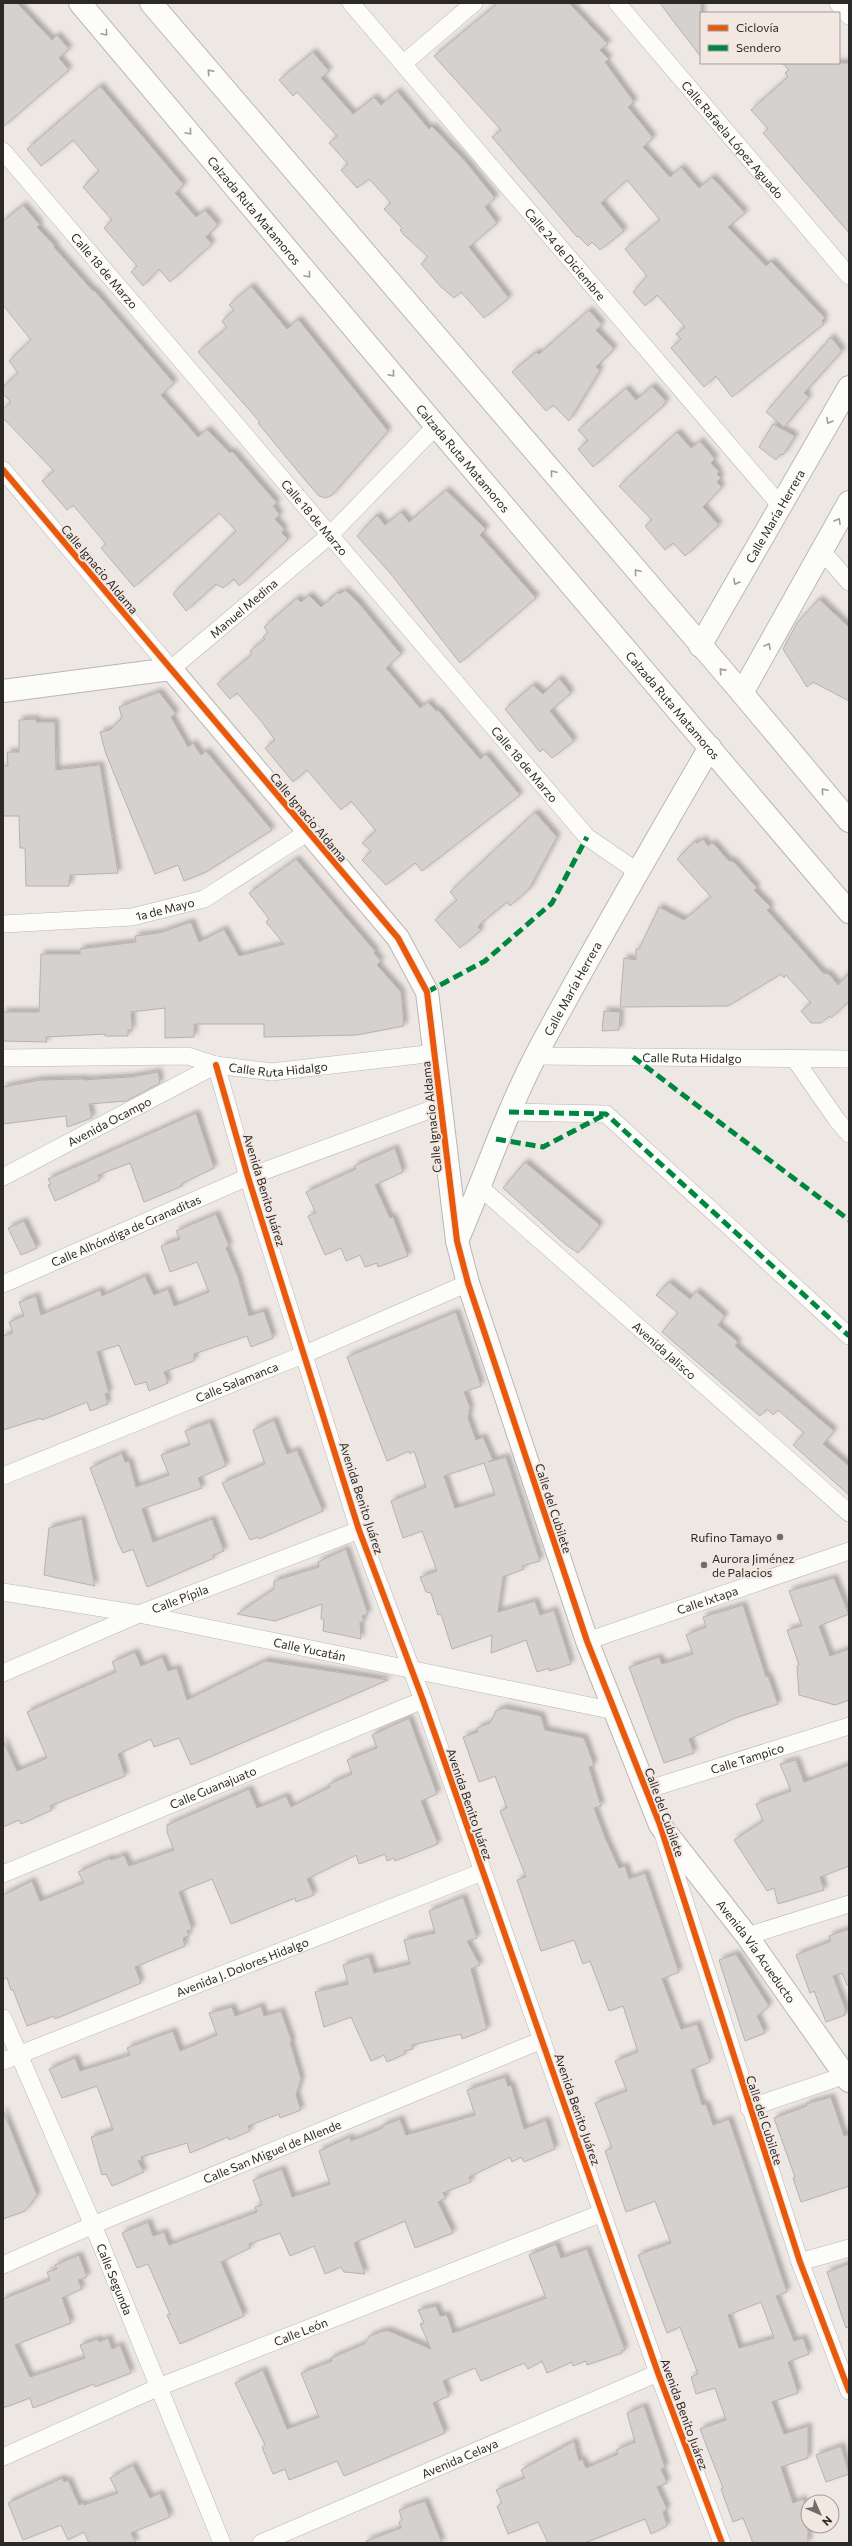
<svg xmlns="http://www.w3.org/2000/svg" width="852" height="2546" viewBox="0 0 852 2546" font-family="Commissioner,sans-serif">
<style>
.building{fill:#d5d1ce;stroke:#b6b2b0;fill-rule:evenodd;filter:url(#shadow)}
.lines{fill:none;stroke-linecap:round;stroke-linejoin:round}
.street-casing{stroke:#bbb6b4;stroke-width:18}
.secondary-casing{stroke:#bbb6b4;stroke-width:24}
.primary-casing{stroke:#bbb6b4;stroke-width:24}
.street{stroke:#fcfcfb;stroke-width:17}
.secondary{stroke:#fcfcfb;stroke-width:22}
.primary{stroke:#fcfcfb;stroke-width:22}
.quiet{stroke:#00873e;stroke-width:5;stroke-dasharray:10 5;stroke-linecap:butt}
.cycleway-casing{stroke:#f2e7e1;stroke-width:8}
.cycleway{stroke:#e8590c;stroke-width:6}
.oneway{stroke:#9f9d9c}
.poi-dot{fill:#716c6a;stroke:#f2e7e1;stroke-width:1.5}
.labels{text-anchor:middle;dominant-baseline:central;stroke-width:4;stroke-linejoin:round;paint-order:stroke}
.street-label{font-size:12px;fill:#2d2927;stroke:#f2e7e1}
.poi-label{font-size:12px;fill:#2d2927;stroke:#f2e7e1;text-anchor:end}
</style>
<defs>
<filter id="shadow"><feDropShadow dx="3.5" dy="-3.5" stdDeviation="2" flood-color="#0004"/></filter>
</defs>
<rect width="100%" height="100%" fill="#eee8e5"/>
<!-- building -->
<g class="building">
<polygon points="3,3 17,3 52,40 57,35 69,49 59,58 69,70 3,127"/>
<polygon points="498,3 569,3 608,44 600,50 609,59 605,62 634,102 628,107 653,138 643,147 670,177 681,167 699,188 712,177 745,213 728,227 766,266 771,261 825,318 822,321 824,324 732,397 716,376 704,387 671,348 681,339 676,334 685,327 657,295 645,306 633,292 647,276 625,249 660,220 627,180 601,203 624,231 600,250 592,242 588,246 578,236 577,237 492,137 501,130 434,56"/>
<polygon points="660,3 701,3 701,57 671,18"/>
<polygon points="313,52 329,71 321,78 353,114 374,97 381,105 397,91 429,129 432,126 466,162 495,198 485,207 497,223 469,247 509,298 484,318 461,292 454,298 440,286 421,264 428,257 404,235 400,230 402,228 384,209 391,203 369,179 357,188 341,170 348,164 329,143 337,136 297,92 293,96 279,80"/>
<polygon points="782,63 849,63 849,233 763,133 768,129 751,110 788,77 785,73 789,70"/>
<polygon points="100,86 184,185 175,193 196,217 205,210 218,225 206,237 212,244 170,282 159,269 143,286 131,272 137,266 104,228 112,220 83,187 99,171 73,140 41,166 27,149"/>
<polygon points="23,205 40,225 37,227 55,246 54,247 93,291 94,290 174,383 161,395 198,437 207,429 230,453 232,451 277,503 273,506 280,515 275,519 284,529 282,533 288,539 239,586 234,579 223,588 216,584 186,611 173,594 236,531 219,513 134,587 101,548 106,544 73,505 67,510 42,481 54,471 3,418 3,409 11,402 3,394 3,387 18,373 9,361 31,340 3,305 3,221"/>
<polygon points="251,286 287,329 298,319 388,431 332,495 326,498 319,496 305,480 258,423 260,422 198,352 227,328 222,321 234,310 229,305"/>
<polygon points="589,310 602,325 596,330 614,349 596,367 600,370 569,421 553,405 546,411 512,372 536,352 539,354"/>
<polygon points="831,337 842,351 804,393 809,397 784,427 766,412"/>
<polygon points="652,386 666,401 663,406 593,467 578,449 588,441 578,430 626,388 636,400"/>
<polygon points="773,424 795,436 783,455 781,454 776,460 759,447"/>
<polygon points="677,432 691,448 700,441 715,459 711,463 719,472 717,474 721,478 717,482 722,487 703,507 719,525 685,556 673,543 665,550 645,526 652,520 619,486"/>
<polygon points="446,490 486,529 480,535 536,598 460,663 391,574 357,536 377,515 385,525 401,512 409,522"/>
<polygon points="345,590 358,602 401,654 386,668 420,708 428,702 436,711 438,710 480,759 486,754 520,795 422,871 415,863 386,885 362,860 371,851 362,843 376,831 351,801 341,810 307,770 293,782 265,748 275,740 261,721 237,693 230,699 217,684 249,657 252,654 250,651 265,639 263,637 268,633 264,627 297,598 301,602 309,595 321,607 338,592 340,594"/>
<polygon points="819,599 849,627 849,701 813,682 807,687 783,649 797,623"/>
<polygon points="559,678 571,693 550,711 574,741 552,758 543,749 540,752 505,709 533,685 543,694"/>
<polygon points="159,692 176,714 171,717 188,747 193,743 201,755 206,751 272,830 206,872 184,881 178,865 155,874 106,754 100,732 110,730 122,718 119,707"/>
<polygon points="36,719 36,722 55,722 56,770 100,765 118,873 70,875 69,886 26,886 25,848 20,848 19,816 3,816 3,766 8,766 7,752 19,752 19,720"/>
<polygon points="535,812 557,837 529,889 510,906 507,902 480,924 478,927 481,930 460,948 435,920 457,900 450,892"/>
<polygon points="703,839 708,846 712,843 715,845 728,860 734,862 757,888 754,890 771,907 767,910 823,973 829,974 838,985 849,973 849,1001 831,1018 829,1016 821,1023 811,1023 801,1011 811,1003 786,975 784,978 781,974 728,1006 620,1007 624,958 636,960 636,949 639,949 659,907 684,920 711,897 677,859 695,841 697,843"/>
<polygon points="296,859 375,951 374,953 381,961 377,965 401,992 404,1026 357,1035 264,1037 264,1024 194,1024 194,1037 165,1038 165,1008 131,1012 132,1030 128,1030 128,1036 105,1036 105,1034 46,1037 47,1042 3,1041 3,1012 39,1012 41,954 80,954 80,949 136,942 135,936 159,933 191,922 199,942 224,929 239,956 284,944 266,922 269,919 249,893"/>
<polygon points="604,1011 620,1012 619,1030 602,1031"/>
<polygon points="158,1072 160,1083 126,1101 89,1104 92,1118 67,1127 66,1116 3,1124 3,1087 40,1080 84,1079 84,1080 131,1077"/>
<polygon points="196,1113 214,1168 181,1184 182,1186 144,1202 130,1163 98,1175 100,1180 55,1201 48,1185 51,1184 48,1179"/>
<polygon points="395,1148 403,1172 375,1185 390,1218 393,1217 408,1256 378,1267 377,1263 365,1267 360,1255 346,1261 341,1248 325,1255 308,1216 316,1213 306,1192 356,1169 354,1166"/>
<polygon points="525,1162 600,1225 578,1253 565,1244 503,1188"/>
<polygon points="216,1214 229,1246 226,1248 238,1277 249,1316 264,1311 273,1338 251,1347 247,1336 194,1354 194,1361 164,1372 168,1383 149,1391 146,1382 135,1385 119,1345 97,1352 109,1393 105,1394 108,1404 90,1411 87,1402 42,1420 41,1418 3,1430 3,1336 13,1333 9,1322 24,1316 19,1302 36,1296 41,1315 100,1290 102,1296 145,1276 154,1295 168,1289 174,1306 209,1292 197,1262 170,1272 161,1246 180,1239 176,1231"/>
<polygon points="24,1221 37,1248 21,1255 8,1228"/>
<polygon points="669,1282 690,1299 696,1291 725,1316 718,1325 738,1342 735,1346 834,1431 823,1444 849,1466 849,1495 793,1445 804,1433 778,1410 773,1415 767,1409 760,1416 662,1332 678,1313 656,1295"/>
<path d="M456 1312 481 1386 464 1392 470 1407 468 1418 476 1440 483 1437 493 1460 488 1462 506 1457 540 1561 522 1566 524 1569 503 1577 498 1612 535 1601 540 1615 554 1610 571 1664 549 1671V1668L537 1672 526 1640 491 1653 492 1635 452 1649 441 1614 438 1615 431 1593 426 1592 420 1577 437 1571 422 1531 403 1538 391 1501 426 1487 414 1451 410 1454 409 1451 387 1461 347 1357ZM484 1463 495 1495 455 1508 444 1476Z"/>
<polygon points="274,1420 287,1454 297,1450 323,1511 259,1539 258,1537 250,1540 222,1483 265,1464 253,1430"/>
<polygon points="210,1422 226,1466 198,1478 202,1488 142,1509 153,1542 212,1519 224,1551 213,1555 214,1558 147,1587 133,1549 123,1553 119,1545 90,1468 122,1453 125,1462 129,1461 136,1487 169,1475 161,1455 190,1445 185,1431"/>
<polygon points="82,1519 91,1568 95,1586 44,1575 49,1528"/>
<polygon points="346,1549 368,1614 362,1616 364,1622 360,1622 361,1639 323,1631 324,1620 321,1619 322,1604 275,1621 237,1614 274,1589 274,1581 319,1567 318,1562"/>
<polygon points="834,1578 849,1614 819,1626 830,1656 849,1649 849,1700 835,1705 799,1695 797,1666 799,1665 787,1630 802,1626 789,1591"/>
<polygon points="743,1605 766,1677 768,1676 778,1704 735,1718 689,1739 694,1753 664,1763 629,1667 659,1657 662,1664 693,1654 686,1635 706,1627 703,1617"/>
<polygon points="135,1652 141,1666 162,1657 168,1671 177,1668 187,1700 265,1661 388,1680 191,1765 179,1738 154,1747 151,1739 118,1754 125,1776 50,1806 52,1810 21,1824 19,1820 3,1827 3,1740 17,1771 47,1758 27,1712 116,1672 112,1662"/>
<path d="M504 1708 541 1716 545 1730 584 1738 594 1765 589 1767 601 1806 594 1808 606 1840 619 1868 625 1866 629 1879 645 1873 679 1972 662 1979 681 2029 697 2024 710 2062 691 2070 702 2105 706 2104 713 2125 729 2119 787 2292 776 2296 794 2341 803 2338 809 2354 788 2362 798 2393 772 2402 784 2434 808 2426V2458L781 2467 793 2503 803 2499 808 2513V2543H753L743 2518 733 2522 721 2489 723 2488 700 2429 726 2420 715 2388 696 2394 691 2377 698 2374 680 2327 667 2333 638 2255 671 2243 655 2201 626 2212 605 2151 612 2148 595 2103 627 2091 615 2061 638 2052 623 2006 609 2011 590 1961 583 1964 574 1940 541 1951 517 1880 526 1877 500 1811 507 1808 495 1776 479 1782 463 1737 478 1732 477 1728 490 1723 496 1711ZM761 2302 774 2338 739 2348 728 2315Z"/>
<polygon points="409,1718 437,1794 421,1801 438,1844 395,1861 394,1858 387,1861 385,1854 359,1864 356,1855 307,1879 314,1895 296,1902 295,1898 231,1924 212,1879 179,1892 192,1929 187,1931 189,1936 183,1938 185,1946 135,1967 141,1983 55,2019 54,2016 27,2026 13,1990 11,1990 7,1978 3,1979 3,1895 32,1881 40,1901 84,1883 78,1872 110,1858 111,1860 124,1855 129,1866 174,1850 167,1832 167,1825 249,1789 257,1808 286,1796 291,1807 330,1787 329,1784 352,1774 347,1760 377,1748 372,1735"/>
<polygon points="796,1760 804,1782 849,1765 849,1866 820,1877 824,1890 778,1904 774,1888 767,1891 734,1840 763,1821 756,1804 791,1791 780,1764"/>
<polygon points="463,1897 477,1938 467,1941 480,1965 471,1969 487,2029 462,2039 461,2034 412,2045 413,2049 404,2051 405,2054 387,2062 384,2055 371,2061 351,2017 324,2027 315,1992 348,1984 343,1965 369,1957 374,1973 410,1964 404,1940 435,1933 429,1911"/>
<polygon points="849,1929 849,1985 847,1985 842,1973 833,1976 845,2008 845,2015 826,2022 814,1991 810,1993 796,1955 831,1941 829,1936"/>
<polygon points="736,1954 769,2006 757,2016 765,2033 745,2041 719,1960"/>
<polygon points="261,2006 264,2016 281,2011 292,2042 290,2042 301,2079 296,2095 301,2110 280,2118 279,2114 248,2126 250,2131 229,2140 228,2137 190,2153 187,2143 141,2157 142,2160 138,2161 144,2172 112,2186 106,2174 102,2175 91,2137 113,2130 97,2086 62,2098 49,2069 75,2058 80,2071 130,2055 127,2048 173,2031 180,2051 217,2035 209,2013 232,2007 235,2016"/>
<polygon points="505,2077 508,2086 511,2085 524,2129 546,2120 555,2149 524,2162 521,2157 512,2162 510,2157 469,2177 471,2182 443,2193 446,2198 438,2202 453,2233 415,2248 405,2221 354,2243 365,2274 344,2272 341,2267 325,2274 314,2246 290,2256 280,2233 249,2244 250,2248 221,2262 244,2316 180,2344 167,2315 170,2314 148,2264 137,2268 122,2233 148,2222 153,2236 164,2232 169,2245 257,2212 255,2207 262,2205 253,2180 282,2169 292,2197 330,2184 319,2151 350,2137 351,2141 383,2128 382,2126 400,2119 406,2135 475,2115 467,2090"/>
<polygon points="831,2097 844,2136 849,2134 849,2186 801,2202 793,2178 795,2177 774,2118 807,2106 806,2104"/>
<polygon points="3,2110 37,2195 25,2211 3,2219"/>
<polygon points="556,2244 561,2258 587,2249 625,2350 621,2351 622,2353 587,2365 586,2361 573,2366 572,2362 547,2373 542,2361 528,2369 524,2363 481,2381 475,2368 443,2381 449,2396 433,2403 445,2433 344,2476 337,2461 289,2480 285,2469 273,2474 262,2447 265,2445 235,2383 263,2370 287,2429 319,2417 301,2373 332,2361 331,2358 364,2344 370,2336 383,2331 389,2331 431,2349 420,2324 424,2323 418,2310 436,2306 440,2316 447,2315 453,2333 546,2298 529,2255"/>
<polygon points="79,2255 87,2277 78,2280 82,2289 62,2298 71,2323 15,2345 30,2377 85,2358 80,2345 98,2339 99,2342 108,2338 112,2349 120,2345 131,2373 95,2387 94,2384 33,2408 30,2398 3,2408 3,2299 50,2280 47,2272 57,2269 55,2265"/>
<polygon points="849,2264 849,2327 846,2328 827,2272"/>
<polygon points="644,2406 665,2467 661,2469 667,2483 657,2487 667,2509 663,2512 667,2526 651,2534 645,2519 585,2543 548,2543 538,2522 508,2534 497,2506 502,2503 496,2490 525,2478 521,2470 574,2441 579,2461 582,2459 586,2468 618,2454 616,2450 635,2442 627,2413"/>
<polygon points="841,2446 849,2474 826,2482 816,2455"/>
<polygon points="133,2465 150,2498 160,2493 170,2517 131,2533 136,2543 89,2543 84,2532 68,2540 61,2525 23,2540 8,2503 62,2478 64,2482 68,2480 79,2505 83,2503 84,2505 118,2493 110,2478"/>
<polygon points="425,2501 442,2543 367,2543 366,2541 401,2528 399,2522 402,2520 399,2510"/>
</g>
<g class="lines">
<!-- street casing -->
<g class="street-casing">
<g id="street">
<path id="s1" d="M351 3 780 505"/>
<path id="s2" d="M617 3 849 276"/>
<polyline points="838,3 849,16"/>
<polyline points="404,63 474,3"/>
<path id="s3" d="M3 151 587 837 638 872"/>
<path id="s4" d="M3 470 171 669 330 535 436 426"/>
<polyline points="821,550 849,582"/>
<path id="s5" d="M3 924 132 917 204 899 308 832"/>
<path id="s6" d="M536 1056 849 1059"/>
<path id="s7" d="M3 1058 188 1056 216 1065 272 1072 435 1053"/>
<polyline points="794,1058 837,1120 849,1134"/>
<polyline points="216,1065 248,1177 359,1530 423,1700 658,2373 722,2543"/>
<polyline points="509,1112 606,1114 849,1336"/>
<path id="s8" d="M3 1177 216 1065"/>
<path id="s9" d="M481 1188 849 1513"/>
<path id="s10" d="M3 1284 248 1177 440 1106"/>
<path id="s11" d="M3 1476 305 1354 468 1283"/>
<path id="s12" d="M3 1592 139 1614 615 1711"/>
<path id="s13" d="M587 1641 849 1551"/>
<path id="s14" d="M3 1673 139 1614 359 1530"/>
<path id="s15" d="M646 1790 849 1726"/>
<polyline points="663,1834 800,2262 849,2391"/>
<path id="s16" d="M3 1874 423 1700"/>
<polyline points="747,1936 849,1904"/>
<path id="s17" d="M3 2018 93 2225 222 2543"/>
<path id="s18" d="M3 2061 482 1872"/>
<polyline points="749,2108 849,2074"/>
<polyline points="800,2262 849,2248"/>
<path id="s19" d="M3 2265 93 2225 542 2040"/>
<path id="s20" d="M3 2457 159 2387 602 2213"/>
<path id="s21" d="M261 2543 658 2373"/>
</g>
</g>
<!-- secondary casing -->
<g class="secondary-casing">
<g id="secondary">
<path id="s22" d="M700 646 849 387"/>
<path id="s23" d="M3 691 171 669 398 938 427 992 457 1241 468 1283 587 1641 660 1825 747 1936 849 2081"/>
<polyline points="742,693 849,502"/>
<path id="s24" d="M457 1241C484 1179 505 1115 536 1055 591 951 651 849 710 747"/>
</g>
</g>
<!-- primary casing -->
<g class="primary-casing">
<g id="primary">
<path id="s25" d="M80 3 436 426 849 912"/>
<polyline points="151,3 742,693 849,821"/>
</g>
</g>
<!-- street -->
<use href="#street" class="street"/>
<!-- secondary -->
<use href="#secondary" class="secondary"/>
<!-- primary -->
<use href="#primary" class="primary"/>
<!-- quiet -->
<g class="quiet">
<polyline points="427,992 485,961 552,903 587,837"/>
<polyline points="633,1057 849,1220"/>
<polyline points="509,1112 606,1114 849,1336"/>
<polyline points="496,1139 543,1147 604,1115"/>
</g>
<!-- cycleway casing -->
<g class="cycleway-casing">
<g id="cycleway">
<polyline points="3,470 398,938 427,992 457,1241 468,1283 587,1641 660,1825 800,2262 849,2391"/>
<polyline points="216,1065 248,1177 359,1530 423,1700 658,2373 722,2543"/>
</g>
</g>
<!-- cycleway -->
<use href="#cycleway" class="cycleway"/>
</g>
<!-- one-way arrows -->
<defs><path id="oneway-chevron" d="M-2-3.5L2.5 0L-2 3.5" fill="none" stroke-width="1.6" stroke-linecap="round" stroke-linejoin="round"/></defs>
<g class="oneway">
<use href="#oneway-chevron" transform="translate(105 33) rotate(50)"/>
<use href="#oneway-chevron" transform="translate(210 72) rotate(-131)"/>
<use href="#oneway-chevron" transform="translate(189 132) rotate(50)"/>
<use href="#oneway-chevron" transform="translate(308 275) rotate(50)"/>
<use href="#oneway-chevron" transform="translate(392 374) rotate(50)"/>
<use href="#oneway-chevron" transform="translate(829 421) rotate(120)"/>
<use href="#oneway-chevron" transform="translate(553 473) rotate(-130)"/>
<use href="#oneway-chevron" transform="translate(838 521) rotate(-60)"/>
<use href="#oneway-chevron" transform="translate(637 572) rotate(-130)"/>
<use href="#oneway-chevron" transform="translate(736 582) rotate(120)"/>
<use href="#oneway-chevron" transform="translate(768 646) rotate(-61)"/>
<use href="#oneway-chevron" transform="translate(722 671) rotate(-132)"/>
<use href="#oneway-chevron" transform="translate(824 791) rotate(-130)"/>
</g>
<!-- markers -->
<g class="poi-dot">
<circle cx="780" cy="1537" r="4"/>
<circle cx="704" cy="1565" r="4"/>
</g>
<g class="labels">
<!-- street labels -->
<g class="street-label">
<text stroke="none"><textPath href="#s2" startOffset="179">Calle Rafaela López Aguado</textPath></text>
<text stroke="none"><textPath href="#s25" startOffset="271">Calzada Ruta Matamoros</textPath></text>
<text stroke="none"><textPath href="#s1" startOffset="330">Calle 24 de Diciembre</textPath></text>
<text stroke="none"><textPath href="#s3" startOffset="157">Calle 18 de Marzo</textPath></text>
<text stroke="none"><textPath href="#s25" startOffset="595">Calzada Ruta Matamoros</textPath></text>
<text stroke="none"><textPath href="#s22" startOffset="150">Calle María Herrera</textPath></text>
<text stroke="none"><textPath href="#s3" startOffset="481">Calle 18 de Marzo</textPath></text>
<text transform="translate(100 569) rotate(50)">Calle Ignacio Aldama</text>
<text stroke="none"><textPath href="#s4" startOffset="355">Manuel Medina</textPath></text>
<text stroke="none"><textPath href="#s25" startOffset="919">Calzada Ruta Matamoros</textPath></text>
<text stroke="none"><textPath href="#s3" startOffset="805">Calle 18 de Marzo</textPath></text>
<text transform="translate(309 817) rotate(50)">Calle Ignacio Aldama</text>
<text stroke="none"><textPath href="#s5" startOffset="163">1a de Mayo</textPath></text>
<text stroke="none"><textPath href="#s24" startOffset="278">Calle María Herrera</textPath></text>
<text stroke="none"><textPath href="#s6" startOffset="156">Calle Ruta Hidalgo</textPath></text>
<text stroke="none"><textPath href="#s7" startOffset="277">Calle Ruta Hidalgo</textPath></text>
<text transform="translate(431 1117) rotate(-96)">Calle Ignacio Aldama</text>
<text stroke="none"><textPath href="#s8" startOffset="120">Avenida Ocampo</textPath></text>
<text transform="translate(265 1190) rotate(73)">Avenida Benito Juárez</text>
<text stroke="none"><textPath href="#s10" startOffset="134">Calle Alhóndiga de Granaditas</textPath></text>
<text stroke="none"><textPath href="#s9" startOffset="245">Avenida Jalisco</textPath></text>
<text stroke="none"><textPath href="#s11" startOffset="252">Calle Salamanca</textPath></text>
<text transform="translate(362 1498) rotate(72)">Avenida Benito Juárez</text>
<text transform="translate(554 1508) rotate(72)">Calle del Cubilete</text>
<text stroke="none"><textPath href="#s14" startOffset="192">Calle Pípila</textPath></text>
<text stroke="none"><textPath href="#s13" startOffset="127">Calle Ixtapa</textPath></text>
<text stroke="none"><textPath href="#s12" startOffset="312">Calle Yucatán</textPath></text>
<text stroke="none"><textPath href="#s15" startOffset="106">Calle Tampico</textPath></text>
<text stroke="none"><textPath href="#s16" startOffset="227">Calle Guanajuato</textPath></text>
<text transform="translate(470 1804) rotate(71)">Avenida Benito Juárez</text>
<text transform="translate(665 1812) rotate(70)">Calle del Cubilete</text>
<text stroke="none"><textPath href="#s23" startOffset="1611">Avenida Vía Acueducto</textPath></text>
<text stroke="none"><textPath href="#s18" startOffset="257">Avenida J. Dolores Hidalgo</textPath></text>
<text transform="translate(578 2109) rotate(71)">Avenida Benito Juárez</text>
<text transform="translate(765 2120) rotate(72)">Calle del Cubilete</text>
<text stroke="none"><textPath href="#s19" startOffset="292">Calle San Miguel de Allende</textPath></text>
<text stroke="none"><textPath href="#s17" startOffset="284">Calle Segunda</textPath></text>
<text stroke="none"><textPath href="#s20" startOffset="323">Calle León</textPath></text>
<text transform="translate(685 2414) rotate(70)">Avenida Benito Juárez</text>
<text stroke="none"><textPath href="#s21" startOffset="216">Avenida Celaya</textPath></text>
</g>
<!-- poi labels -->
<g class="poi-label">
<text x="772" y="1537">Rufino Tamayo</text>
<text x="712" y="1558" text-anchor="start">Aurora Jiménez<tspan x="712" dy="14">de Palacios</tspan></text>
</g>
</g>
<!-- border -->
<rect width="852" height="2546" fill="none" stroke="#2d2927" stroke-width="8"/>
<!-- legend -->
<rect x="700" y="12" width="140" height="52" fill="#f2e7e1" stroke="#a39b97"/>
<rect x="708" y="25" width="20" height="6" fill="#e8590c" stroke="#a39b97"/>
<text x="736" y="32" font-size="12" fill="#2d2927">Ciclovía</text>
<rect x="708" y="45" width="20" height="6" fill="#00873e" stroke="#a39b97"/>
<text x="736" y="52" font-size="12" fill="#2d2927">Sendero</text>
<!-- north arrow -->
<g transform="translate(820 2514) rotate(135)"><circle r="19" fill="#f2e7e1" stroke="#a39b97"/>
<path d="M0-3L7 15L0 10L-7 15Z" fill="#716c6a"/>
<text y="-6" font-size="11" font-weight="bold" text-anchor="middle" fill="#2d2927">N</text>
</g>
</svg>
